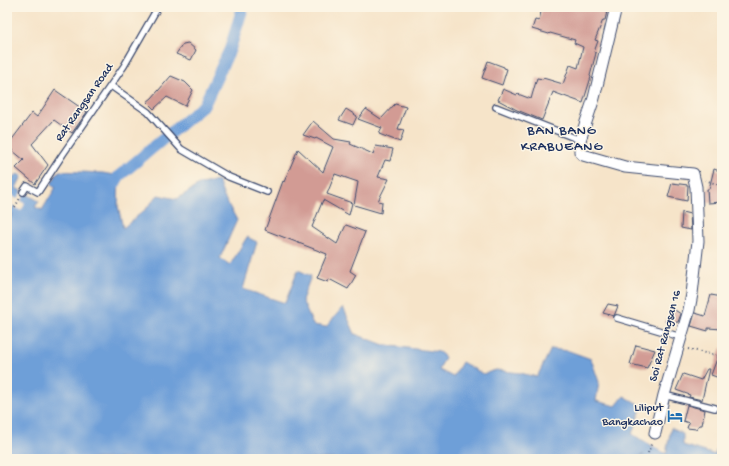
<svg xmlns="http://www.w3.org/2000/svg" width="729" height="466" viewBox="0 0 729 466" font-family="'Gochi Hand',sans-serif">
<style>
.water{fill:#6e9fd8;stroke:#44679b}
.pier{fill:#f6e4c9}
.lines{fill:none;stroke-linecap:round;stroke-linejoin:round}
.canal{stroke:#6e9fd8;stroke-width:12}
.ferry{stroke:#385689;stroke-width:1;stroke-dasharray:5 4;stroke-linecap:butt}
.building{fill:#d29b94}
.service-casing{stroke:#3c4a6e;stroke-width:8}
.minor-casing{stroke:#3c4a6e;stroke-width:13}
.path{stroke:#3c4a6e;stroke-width:2;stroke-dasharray:1 3;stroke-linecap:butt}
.service{stroke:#fff;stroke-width:5.5}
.minor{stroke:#fff;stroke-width:11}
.labels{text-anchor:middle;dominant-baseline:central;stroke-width:3;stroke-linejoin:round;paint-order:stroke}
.street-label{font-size:12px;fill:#1b2f5e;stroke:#fcf5e5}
.poi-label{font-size:12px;fill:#1b2f5e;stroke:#fcf5e5;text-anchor:end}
.quarter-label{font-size:14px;letter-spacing:1px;fill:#1b2f5e;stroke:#fcf5e5}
</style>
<rect width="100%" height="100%" fill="#fcf5e5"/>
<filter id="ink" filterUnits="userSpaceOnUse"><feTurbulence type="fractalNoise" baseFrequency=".025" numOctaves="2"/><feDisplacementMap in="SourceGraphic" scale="8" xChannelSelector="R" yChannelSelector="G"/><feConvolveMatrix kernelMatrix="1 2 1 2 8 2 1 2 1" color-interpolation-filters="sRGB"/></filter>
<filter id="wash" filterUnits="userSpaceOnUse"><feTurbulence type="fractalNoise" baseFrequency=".012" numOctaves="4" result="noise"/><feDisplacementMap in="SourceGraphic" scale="16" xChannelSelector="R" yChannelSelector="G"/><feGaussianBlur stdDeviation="0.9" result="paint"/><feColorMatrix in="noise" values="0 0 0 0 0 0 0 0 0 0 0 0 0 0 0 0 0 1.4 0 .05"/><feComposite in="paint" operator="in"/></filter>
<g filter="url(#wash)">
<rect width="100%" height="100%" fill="#f6e4c9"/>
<!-- water -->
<polygon class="water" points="59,171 103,173 119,176 118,206 123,228 146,209 158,195 177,199 200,184 218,181 224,197 237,220 220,258 230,265 247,237 257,242 243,289 285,303 298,270 311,276 302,300 313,325 326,327 343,307 355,334 384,345 439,352 445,357 439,370 453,377 462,362 483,374 496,370 520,373 537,377 551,349 569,351 591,359 599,382 596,401 616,406 624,396 642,406 632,434 666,454 671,428 683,434 683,445 715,455 716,449 722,450 722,459 7,459 7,174 13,178 17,174 22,176 16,188 39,201 35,207 42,210 56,187 51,184"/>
<!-- pier -->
<polygon class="pier" points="22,191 25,193 21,201 25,204 21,211 7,202 11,195 17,199"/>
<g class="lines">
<!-- canal -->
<polyline class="canal" points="111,190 119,176 204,105 230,49 243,7"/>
<!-- ferry -->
<g class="ferry">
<polyline points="7,226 15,207"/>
<polyline points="631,459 648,453"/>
</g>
</g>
<g id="blocks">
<!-- building -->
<g class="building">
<polygon points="542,7 608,7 605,20 603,20 595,40 598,41 594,52 596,53 590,76 591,77 583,103 553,92 542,120 517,110 498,100 503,89 517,95 518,94 531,99 537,78 543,79 543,78 563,84 570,65 578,68 583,47 574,43 575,40 550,33 549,34 532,29 535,20 539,21"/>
<polygon points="188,43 196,50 191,60 176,54 183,44"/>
<polygon points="488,61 504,67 504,68 507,69 502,85 482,78"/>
<polygon points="171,76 185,82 193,90 185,106 167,97 154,109 147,102 152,98"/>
<polygon points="55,90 87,112 72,133 54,120 32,144 48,165 35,184 16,168 24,160 7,146 32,113 37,117"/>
<polygon points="395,104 406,107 398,129 404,130 400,142 379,134 382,128 358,119 366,109 381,119"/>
<polygon points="346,109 357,116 353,125 339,120"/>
<polygon points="313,121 334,139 351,142 350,144 373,154 376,146 393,149 390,161 385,160 378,177 389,179 378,201 382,202 381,213 354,205 358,182 335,174 327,194 352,203 349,215 323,200 312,227 337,244 346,225 365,232 350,271 356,275 348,289 329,279 328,282 317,278 327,254 265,230 283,181 284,182 298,149 323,172 333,147 316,138 315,139 303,135"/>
<polygon points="714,169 722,172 722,202 708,203 707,189 709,189"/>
<polygon points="672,183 688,185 687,201 668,197"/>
<polygon points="682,212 690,214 691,230 681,228"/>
<polygon points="711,295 722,297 722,329 708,328 708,331 691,326 695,313 705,316"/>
<polygon points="608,304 618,306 614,316 603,313"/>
<polygon points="673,309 681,314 678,322 676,322 674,326 665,322"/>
<polygon points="636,345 655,350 647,368 630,364"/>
<polygon points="721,348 722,348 722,379 711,375"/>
<polygon points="707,369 709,369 702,400 689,397 690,395 676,390 683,374 701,380"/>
<polygon points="687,405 705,410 702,425 699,425 696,429 687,428 689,423 683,421"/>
</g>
</g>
</g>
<g filter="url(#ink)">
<use href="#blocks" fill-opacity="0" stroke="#3c4a6e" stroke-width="1"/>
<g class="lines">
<!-- service casing -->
<g class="service-casing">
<g id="service">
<polyline points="111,86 148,112 181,149 229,177 267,192"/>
<polyline points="496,107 580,140"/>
<polyline points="23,192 27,186 38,192 63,154 124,66 158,7"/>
<polyline points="617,318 681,337"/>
<polyline points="664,395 715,408"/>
</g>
</g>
<!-- minor casing -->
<g class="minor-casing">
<polyline id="minor" points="616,7 594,98 580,140 580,152 583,155 625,167 693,174 696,187 698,241 692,294 689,310 664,395 655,433"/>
</g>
<!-- path -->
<g class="path">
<polyline points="705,180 722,186"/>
<polyline points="15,207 20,198"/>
<polyline points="688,349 722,357"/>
<polyline points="648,453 652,442"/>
</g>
<!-- service -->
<use href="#service" class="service"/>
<!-- minor -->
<use href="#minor" class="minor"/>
</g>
</g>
<!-- icons -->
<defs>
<g id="hotel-bare" transform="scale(1.2)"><path d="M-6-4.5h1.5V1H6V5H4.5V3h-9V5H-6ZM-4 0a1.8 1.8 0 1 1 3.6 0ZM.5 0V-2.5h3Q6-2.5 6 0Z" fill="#1f6fb2" stroke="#fcf5e5" stroke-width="2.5" paint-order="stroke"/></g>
</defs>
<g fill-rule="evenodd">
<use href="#hotel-bare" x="675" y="416"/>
</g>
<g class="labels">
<!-- street labels -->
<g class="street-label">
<text transform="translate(85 103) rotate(-55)">Rat Rangsan Road</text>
<text transform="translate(666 336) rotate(-75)">Soi Rat Rangsan 16</text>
</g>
<!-- poi labels -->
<g class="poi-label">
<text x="663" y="409">Liliput<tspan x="663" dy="14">Bangkachao</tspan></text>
</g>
<!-- quarter labels -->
<g class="quarter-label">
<text x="562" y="131">BAN BANG<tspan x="562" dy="16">KRABUEANG</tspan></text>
</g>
</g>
<!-- margin -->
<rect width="729" height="466" fill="none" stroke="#fcf5e5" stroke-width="24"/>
</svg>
